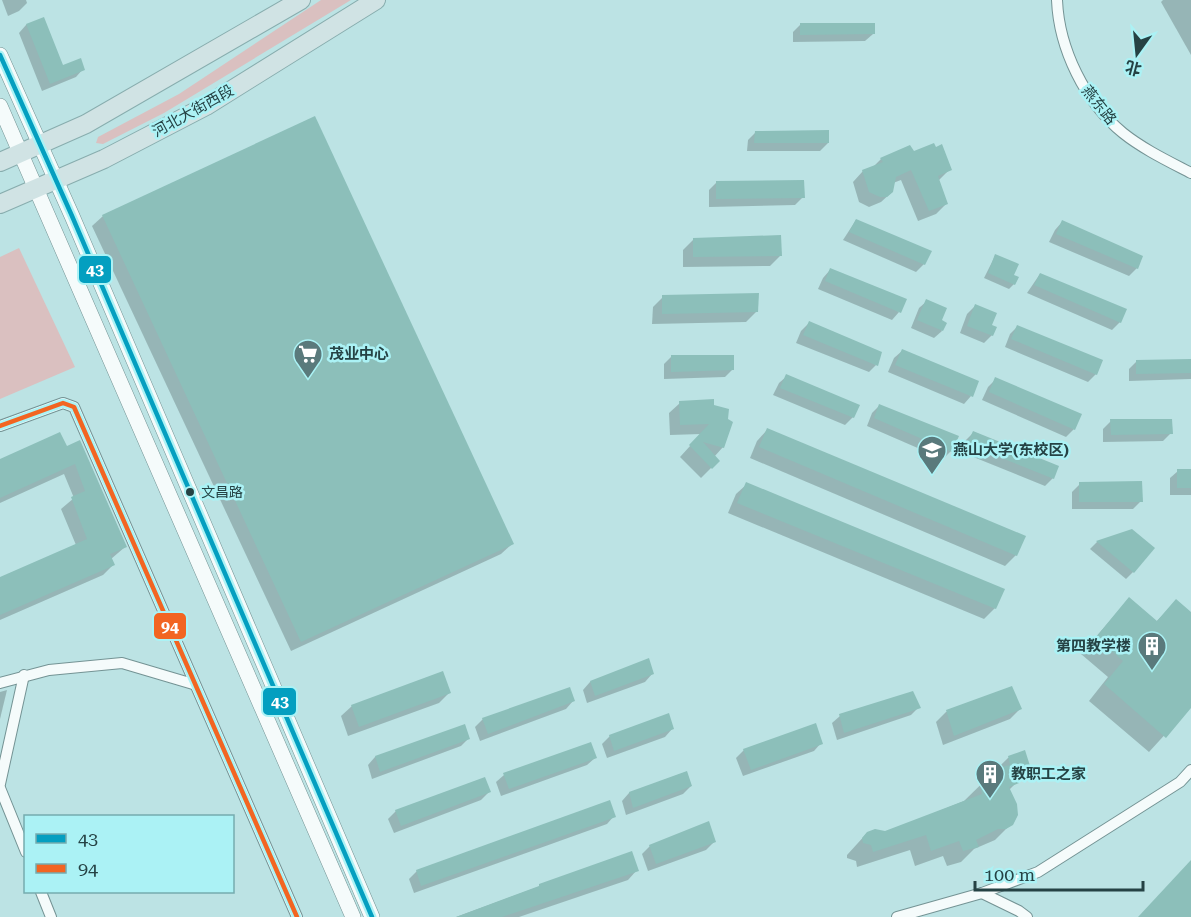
<svg xmlns="http://www.w3.org/2000/svg" width="1191" height="917" viewBox="0 0 1191 917" font-family="'Roboto Serif','Noto Sans SC',serif">
<style>
.green{fill:#dac0c0}
.shadow{fill:#0003}
.building{fill:#8cbfba}
.lines{fill:none;stroke-linecap:round;stroke-linejoin:round}
.minor-casing{stroke:#749394;stroke-width:12}
.secondary-casing{stroke:#749394;stroke-width:16}
.trunk-casing{stroke:#88adae;stroke-width:20}
.minor{stroke:#f5fbfb;stroke-width:10}
.secondary{stroke:#f5fbfb;stroke-width:15}
.trunk{stroke:#d0e3e4;stroke-width:18}
.bus-1-casing{stroke:#abf2f5;stroke-width:9}
.bus-2-casing{stroke:#abf2f5;stroke-width:9}
.bus-1{stroke:#049fc0;stroke-width:4.5}
.bus-2{stroke:#f26522;stroke-width:4.5}
.bus-dot{fill:#254244;stroke:#abf2f5;stroke-width:2}
.labels{text-anchor:middle;dominant-baseline:central;stroke-width:5;stroke-linejoin:round;paint-order:stroke}
.bus-label{font-size:14px;fill:#254244;stroke:#abf2f5;text-anchor:start}
.street-label{font-size:15px;fill:#254244;stroke:#abf2f5}
.poi-label{font-size:15px;font-weight:bold;fill:#254244;stroke:#abf2f5;text-anchor:start}
.line-badge{stroke:#abf2f5;stroke-width:2}
.badge-label{font-size:16px;text-anchor:middle;font-weight:bold;fill:#fff}
</style>
<rect width="100%" height="100%" fill="#bce3e4"/>
<!-- green -->
<g class="green">
<polygon points="321,0 351,0 164,113 103,144 96,143 98,137 179,94"/>
<polygon points="19,248 75,367 0,399 0,257"/>
</g>
<!-- shadow -->
<g class="shadow">
<polygon points="2,0 26,0 27,3 19,11 8,16"/>
<polygon points="1163,0 1191,0 1191,55 1161,2"/>
<polygon points="43,19 63,67 83,69 76,77 42,91 19,33 26,25"/>
<polygon points="801,24 873,34 865,41 793,42 793,32"/>
<polygon points="755,133 828,143 820,151 747,151 748,140"/>
<polygon points="913,153 950,169 938,181 946,204 936,214 918,221 901,180 893,183 892,192 881,202 869,207 859,202 853,182 863,171 872,168 881,159"/>
<polygon points="717,182 803,197 795,205 709,207 709,190"/>
<polygon points="103,216 512,544 501,554 291,651 92,226"/>
<polygon points="856,220 924,264 916,272 843,240"/>
<polygon points="1062,222 1137,268 1129,276 1049,242 1055,230"/>
<polygon points="694,239 781,255 770,266 683,267 683,250"/>
<polygon points="995,256 1012,276 1014,284 1009,289 984,278"/>
<polygon points="830,270 899,312 892,320 818,289 823,278"/>
<polygon points="1040,274 1125,310 1120,322 1112,330 1027,293"/>
<polygon points="663,297 757,311 746,322 652,324 653,307"/>
<polygon points="927,301 942,331 934,338 911,328 919,308"/>
<polygon points="975,306 992,335 984,343 960,333 967,314"/>
<polygon points="809,323 876,365 869,372 796,343 801,331"/>
<polygon points="1017,327 1096,374 1088,382 1005,347 1010,334"/>
<polygon points="902,351 971,396 964,404 888,372 894,358"/>
<polygon points="672,356 733,369 725,377 664,379 664,364"/>
<polygon points="1137,361 1191,361 1191,379 1129,381 1129,369"/>
<polygon points="787,376 853,417 845,425 773,395 779,383"/>
<polygon points="996,379 1074,429 1066,437 982,400 988,387"/>
<polygon points="713,401 723,447 714,457 718,461 701,478 680,457 701,434 670,435 669,413 680,403"/>
<polygon points="880,405 951,451 943,459 867,426 872,413"/>
<polygon points="1111,421 1171,433 1163,441 1103,442 1103,429"/>
<polygon points="767,430 1016,555 1005,566 750,458 757,441"/>
<polygon points="974,432 1057,467 1053,478 1045,486 961,452 966,440"/>
<polygon points="67,447 125,547 111,559 113,565 103,575 0,620 0,579 76,545 61,509 74,498 64,474 0,503 0,461"/>
<polygon points="1191,470 1191,495 1170,495 1170,478 1178,471"/>
<polygon points="747,484 995,608 984,619 728,513 736,494"/>
<polygon points="1080,484 1141,501 1133,509 1072,509 1072,492"/>
<polygon points="1131,531 1133,572 1126,579 1090,549 1097,542"/>
<polygon points="1129,599 1156,622 1176,601 1191,614 1191,706 1149,752 1089,701 1108,677 1081,654"/>
<polygon points="652,674 645,682 587,703 583,690 590,682"/>
<polygon points="1011,688 1020,709 1010,719 943,745 936,722 946,712"/>
<polygon points="7,690 0,719 0,692"/>
<polygon points="449,693 439,703 348,736 341,716 352,706"/>
<polygon points="573,701 566,709 480,741 475,727 483,719"/>
<polygon points="919,707 911,715 837,740 832,723 840,716"/>
<polygon points="672,729 665,737 607,758 602,744 610,736"/>
<polygon points="468,739 461,746 372,779 368,765 375,757"/>
<polygon points="821,743 814,751 743,776 736,758 744,750"/>
<polygon points="1024,752 1030,769 1009,790 1011,824 995,840 974,849 961,862 947,866 943,856 915,866 910,850 857,867 856,861 847,858 847,855 867,833 885,833 964,801 1008,758"/>
<polygon points="595,758 587,765 501,796 496,782 504,775"/>
<polygon points="686,772 691,786 683,794 626,815 622,801 629,793"/>
<polygon points="489,792 481,800 394,833 388,819 396,811"/>
<polygon points="614,816 607,824 414,893 409,879 417,871"/>
<polygon points="714,842 706,850 648,871 642,854 650,846"/>
<polygon points="631,853 637,870 628,880 519,917 456,917"/>
</g>
<!-- building -->
<g class="building">
<polygon points="44,17 63,65 81,58 85,70 50,84 26,24"/>
<polygon points="800,23 875,23 875,34 800,35"/>
<polygon points="315,116 514,544 301,642 102,215"/>
<polygon points="829,130 829,143 754,143 755,131"/>
<polygon points="934,143 936,147 942,144 952,170 938,176 948,204 929,211 911,170 896,177 893,192 887,197 880,197 869,192 862,170 883,162 880,158 910,145 914,151"/>
<polygon points="804,180 805,198 716,199 716,181"/>
<polygon points="856,219 932,251 925,265 849,232"/>
<polygon points="1062,220 1143,256 1138,269 1056,234"/>
<polygon points="781,235 782,256 693,257 693,238"/>
<polygon points="995,254 1019,264 1014,275 1019,277 1015,285 988,273"/>
<polygon points="830,268 907,299 901,313 825,281"/>
<polygon points="1040,273 1127,309 1121,323 1034,285"/>
<polygon points="759,293 758,312 662,314 662,295"/>
<polygon points="926,299 947,308 942,320 947,323 943,331 917,320"/>
<polygon points="975,304 997,313 992,325 997,327 993,336 967,326"/>
<polygon points="809,321 882,352 878,366 803,335"/>
<polygon points="1017,325 1103,360 1097,375 1011,339"/>
<polygon points="902,349 979,381 973,397 895,365"/>
<polygon points="671,355 734,355 734,370 671,372"/>
<polygon points="1191,359 1191,373 1136,374 1136,360"/>
<polygon points="786,374 860,405 854,418 780,388"/>
<polygon points="995,377 1082,414 1075,430 989,392"/>
<polygon points="714,399 714,405 729,409 728,419 733,422 724,448 703,442 720,461 712,469 689,445 709,424 680,425 679,401"/>
<polygon points="879,404 959,436 952,452 874,418"/>
<polygon points="1110,419 1172,419 1173,434 1111,435"/>
<polygon points="767,428 1026,536 1017,556 759,447"/>
<polygon points="973,431 1059,466 1054,479 967,444"/>
<polygon points="60,432 67,446 80,440 127,547 110,554 115,565 0,615 0,577 87,539 71,497 85,491 75,464 0,498 0,459"/>
<rect x="1177" y="469" width="14" height="19"/>
<polygon points="1142,481 1143,502 1079,502 1079,482"/>
<polygon points="746,482 1005,589 996,609 737,503"/>
<polygon points="1132,529 1155,548 1134,573 1096,541"/>
<polygon points="1129,597 1157,621 1176,599 1191,612 1191,708 1166,738 1104,684 1123,661 1096,637"/>
<polygon points="649,658 654,674 595,696 590,681"/>
<polygon points="443,671 451,693 359,727 351,705"/>
<polygon points="1012,686 1022,709 954,736 946,710"/>
<polygon points="570,687 575,701 488,734 482,718"/>
<polygon points="913,691 921,708 844,733 839,714"/>
<polygon points="669,713 674,729 614,751 609,735"/>
<polygon points="816,723 823,744 751,770 743,749"/>
<polygon points="465,724 470,739 380,772 375,756"/>
<polygon points="591,742 597,758 509,789 503,773"/>
<polygon points="1025,750 1031,769 1016,775 1019,783 1009,787 1017,804 1018,815 1013,825 1006,829 998,829 976,840 979,847 963,851 959,841 931,851 926,835 873,852 871,845 863,843 862,838 867,832 875,829 885,831 982,794 980,784 997,780 993,769 1010,765 1008,756"/>
<polygon points="687,771 692,786 633,808 629,792"/>
<polygon points="485,777 491,792 401,826 395,810"/>
<polygon points="610,800 616,817 421,886 416,870"/>
<polygon points="709,821 716,842 656,864 649,845"/>
<polygon points="632,851 639,871 502,917 456,917 539,886 539,884"/>
<polygon points="1191,860 1191,917 1138,917"/>
</g>
<g class="lines">
<!-- minor casing -->
<g class="minor-casing">
<g id="minor">
<path d="M1057 0C1059 49 1085 102 1123 133 1143 149 1168 161 1191 173"/>
<polyline points="0,426 63,403 74,407 297,917"/>
<polyline points="0,683 49,670 122,663 193,684"/>
<polyline points="0,784 24,675"/>
<polyline points="0,788 26,852"/>
<polyline points="41,892 51,917"/>
<polyline points="982,893 1019,911 1027,917"/>
<polyline points="897,917 982,893 1038,872 1180,782 1191,770"/>
</g>
</g>
<!-- secondary casing -->
<g class="secondary-casing">
<g id="secondary">
<polyline points="0,55 72,216 372,917"/>
<polyline points="0,106 353,917"/>
</g>
</g>
<!-- trunk casing -->
<g class="trunk-casing">
<g id="trunk">
<polyline points="0,162 86,124 301,0"/>
<polyline points="0,204 104,159 206,106 376,0"/>
</g>
</g>
<!-- minor -->
<use href="#minor" class="minor"/>
<!-- secondary -->
<use href="#secondary" class="secondary"/>
<!-- trunk -->
<use href="#trunk" class="trunk"/>
<!-- bus-1 casing -->
<g class="bus-1-casing">
<polyline id="bus-1" points="0,55 72,216 372,917"/>
</g>
<!-- bus-2 casing -->
<g class="bus-2-casing">
<polyline id="bus-2" points="0,426 63,403 74,407 297,917"/>
</g>
<!-- bus-1 -->
<use href="#bus-1" class="bus-1"/>
<!-- bus-2 -->
<use href="#bus-2" class="bus-2"/>
</g>
<!-- icons -->
<defs>
<g id="supermarket-pin" transform="scale(1.5)"><path d="M0 17L-7.5 6A9.5 9.5 0 1 1 7.5 6Z" fill="#5a7a7c" stroke="#abf2f5"/><path d="M-6-5.5h2.5l.6 2H6L4.5 2H-2.5L-4.4-4H-6ZM-1.5 3.2a1.3 1.3 0 1 0 .1 0ZM3 3.2a1.3 1.3 0 1 0 .1 0Z" fill="#fff"/></g>
<g id="university-pin" transform="scale(1.5)"><path d="M0 17L-7.5 6A9.5 9.5 0 1 1 7.5 6Z" fill="#5a7a7c" stroke="#abf2f5"/><path d="M0-5L7-2L0 1L-7-2ZM-4 1L0 2.5L4 1V4Q0 6-4 4Z" fill="#fff"/></g>
<g id="building-pin" transform="scale(1.5)"><path d="M0 17L-7.5 6A9.5 9.5 0 1 1 7.5 6Z" fill="#5a7a7c" stroke="#abf2f5"/><path d="M-4-6H4V6H1V3H-1V6H-4ZM-2.5-4.3h1.7v1.8h-1.7ZM.8-4.3h1.7v1.8H.8ZM-2.5-1h1.7V.8h-1.7ZM.8-1h1.7V.8H.8Z" fill="#fff"/></g>
</defs>
<g fill-rule="evenodd">
<use href="#supermarket-pin" x="308" y="354"/>
<use href="#university-pin" x="932" y="450"/>
<use href="#building-pin" x="1152" y="646"/>
<use href="#building-pin" x="990" y="774"/>
</g>
<!-- markers -->
<circle class="bus-dot" cx="190" cy="492" r="5"/>
<g class="labels">
<!-- bus labels -->
<g class="bus-label">
<text x="201" y="492">文昌路</text>
</g>
<!-- street labels -->
<g class="street-label">
<text transform="translate(1099 105) rotate(51)">燕东路</text>
<text transform="translate(193 111) rotate(-29)">河北大街西段</text>
</g>
<!-- poi labels -->
<g class="poi-label">
<text x="329" y="354">茂业中心</text>
<text x="953" y="450">燕山大学(东校区)</text>
<text x="1131" y="646" text-anchor="end">第四教学楼</text>
<text x="1011" y="774">教职工之家</text>
</g>
</g>
<g class="line-badge">
<rect x="78" y="255" width="34" height="29" rx="6" fill="#049fc0"/>
<rect x="153" y="612" width="34" height="28" rx="6" fill="#f26522"/>
<rect x="262" y="687" width="35" height="29" rx="6" fill="#049fc0"/>
</g>
<g class="badge-label">
<text x="95" y="275">43</text>
<text x="170" y="632">94</text>
<text x="280" y="707">43</text>
</g>
<!-- legend -->
<rect x="24" y="815" width="210" height="78" fill="#abf2f5" stroke="#75acae" stroke-width="1.5"/>
<rect x="36" y="834" width="30" height="9" fill="#049fc0" stroke="#75acae" stroke-width="1.5"/>
<text x="78" y="845" font-size="18" fill="#254244">43</text>
<rect x="36" y="864" width="30" height="9" fill="#f26522" stroke="#75acae" stroke-width="1.5"/>
<text x="78" y="875" font-size="18" fill="#254244">94</text>
<!-- north arrow -->
<g transform="translate(1137 54) rotate(195)" stroke="#abf2f5" stroke-width="4.5" paint-order="stroke">
<path d="M0-4.5L10 22L0 15L-10 22Z" fill="#254244"/>
<text y="-9" font-size="16" font-weight="bold" text-anchor="middle" fill="#254244">北</text>
</g>
<!-- scale -->
<path d="M975 881v9h168v-9" fill="none" stroke="#254244" stroke-width="3"/>
<text x="984" y="881" font-size="18" fill="#254244" stroke="#abf2f5" stroke-width="4.5" paint-order="stroke">100 m</text>
</svg>
